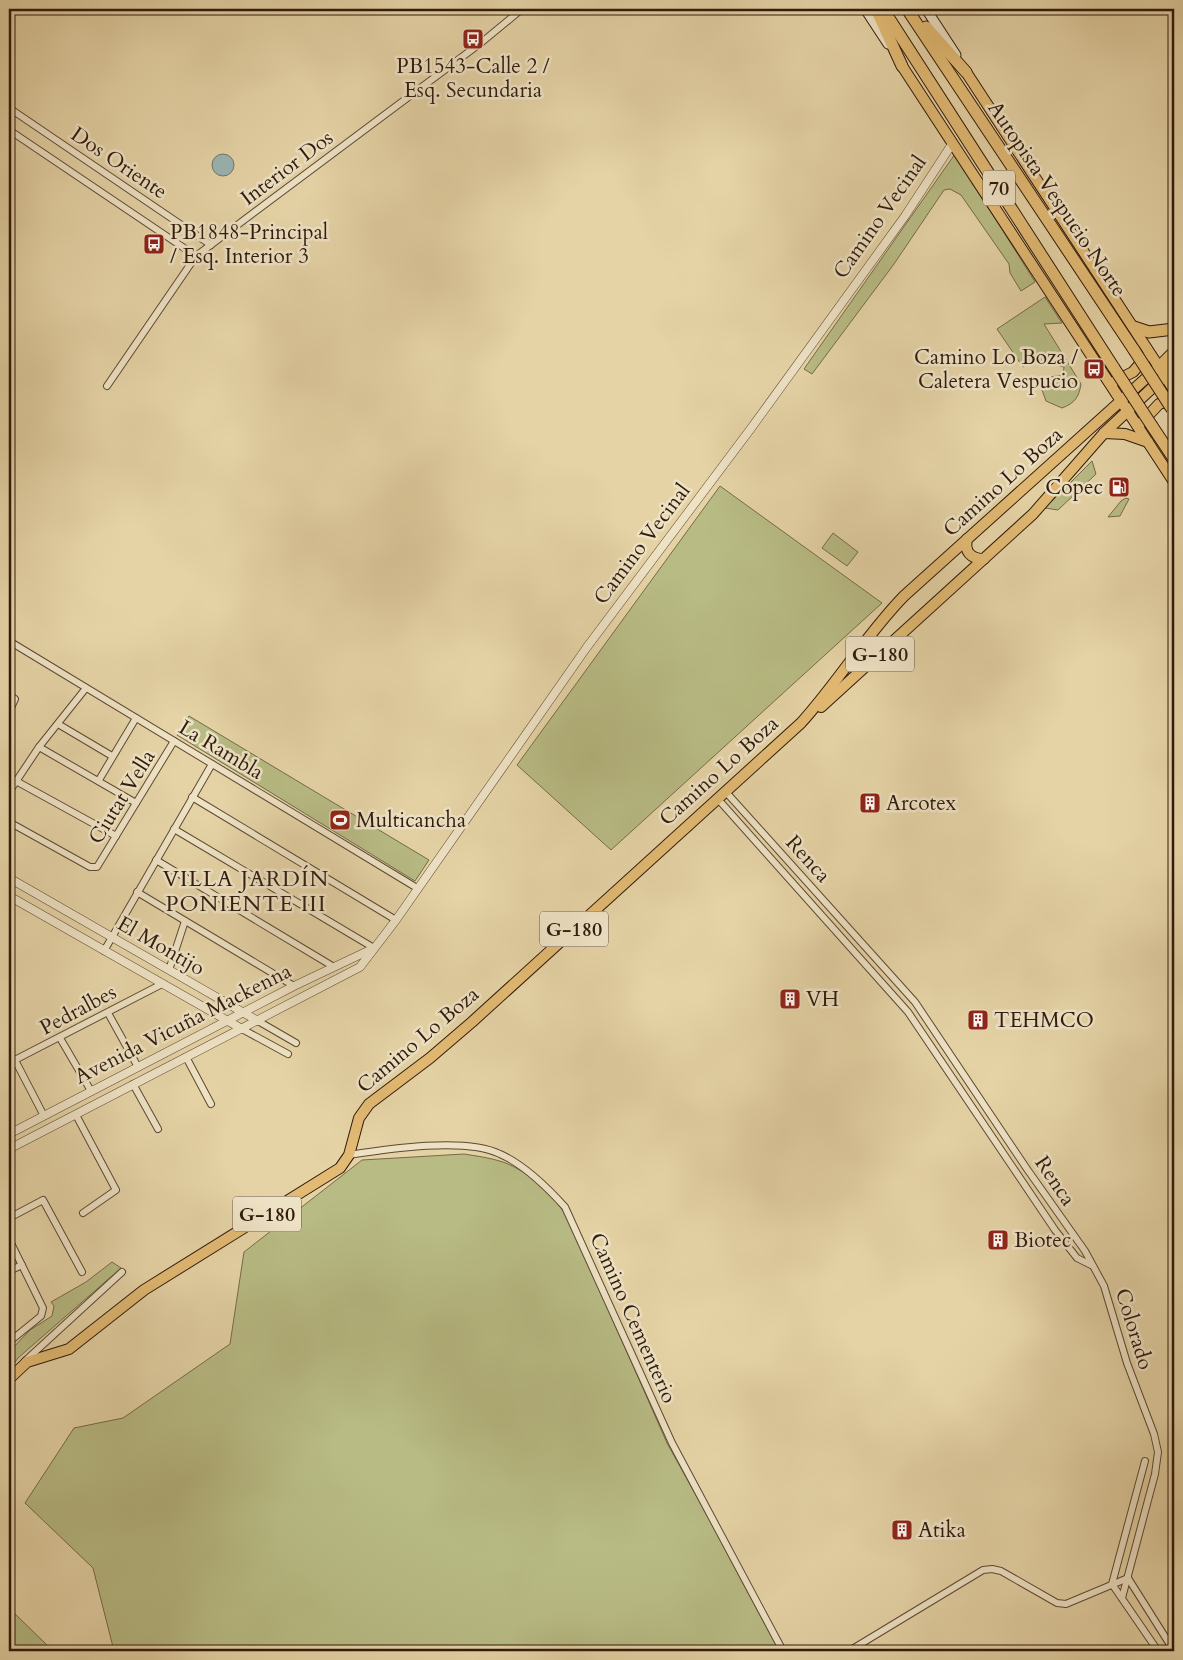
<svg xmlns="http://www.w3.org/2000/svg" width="1183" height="1660" viewBox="0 0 1183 1660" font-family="Cardo,serif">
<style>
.green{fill:#b8bb84;stroke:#746b48}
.water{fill:#9bb5b3;stroke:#707770}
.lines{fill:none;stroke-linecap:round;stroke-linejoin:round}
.minor-casing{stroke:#5c4932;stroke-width:8}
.tertiary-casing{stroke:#5c4932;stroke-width:9}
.secondary-casing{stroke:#2f1b0c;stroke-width:11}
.primary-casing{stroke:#2f1b0c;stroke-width:12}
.motorway-casing{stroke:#2f1b0c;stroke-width:13}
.minor{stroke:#eee2c5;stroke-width:6}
.tertiary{stroke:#eee2c5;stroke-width:8}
.secondary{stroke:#eee2c5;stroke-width:9}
.primary{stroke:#e2ba73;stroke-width:10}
.motorway{stroke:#e2ba73;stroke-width:11}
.motorway-bridge-casing{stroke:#2f1b0c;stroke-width:13;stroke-linecap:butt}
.motorway-bridge{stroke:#e2ba73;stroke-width:11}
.labels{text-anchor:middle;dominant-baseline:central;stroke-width:5;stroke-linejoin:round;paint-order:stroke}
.shield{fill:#eee2c5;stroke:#685744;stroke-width:1}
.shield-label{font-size:20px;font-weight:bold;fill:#2f1b0c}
.poi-label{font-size:21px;fill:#2f1b0c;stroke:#eee2c5;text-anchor:start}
.street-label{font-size:21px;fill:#2f1b0c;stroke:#eee2c5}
.neighbourhood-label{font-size:22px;letter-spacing:1px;fill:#2f1b0c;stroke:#eee2c5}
</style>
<rect width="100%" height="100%" fill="#e5d3a6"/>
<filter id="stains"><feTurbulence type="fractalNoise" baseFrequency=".004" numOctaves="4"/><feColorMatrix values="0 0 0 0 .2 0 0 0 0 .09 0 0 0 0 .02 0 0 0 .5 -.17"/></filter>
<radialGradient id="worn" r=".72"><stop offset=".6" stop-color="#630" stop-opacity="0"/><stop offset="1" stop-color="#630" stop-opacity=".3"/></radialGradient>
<!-- green -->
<g class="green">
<polygon points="955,154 1035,282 1021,291 1010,273 1009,264 961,195 950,189 944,190 894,264 812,374 804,369"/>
<path d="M1045 297 1062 323 1044 324 1081 384C1079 397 1075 403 1062 408L1046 401 1042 390 1044 378 1063 375 1064 367 1033 359 1023 367 997 329Z"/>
<polygon points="1092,461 1096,474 1058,510 1045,508"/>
<polygon points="720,486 882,603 611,850 517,765"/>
<polygon points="1126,498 1129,499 1120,516 1108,517 1121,501"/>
<polygon points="833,533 858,552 847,566 822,548"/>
<polygon points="189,716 429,860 415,881 177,735"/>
<path d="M464 1154C477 1156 491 1158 503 1162 530 1172 553 1195 568 1218L667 1443 782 1651H114L93 1568 25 1503 74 1428 123 1418 230 1344 244 1252 362 1160Z"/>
<polygon points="112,1262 121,1268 18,1358 9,1371 9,1352 30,1330 52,1316 54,1306 51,1302 86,1282"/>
<polygon points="9,1608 50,1648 48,1651 9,1651"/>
</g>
<!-- water -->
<circle class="water" cx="223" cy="165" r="11"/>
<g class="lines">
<!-- minor casing -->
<g class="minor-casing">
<g id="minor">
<polyline points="9,108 211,245"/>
<polyline points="9,130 196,256"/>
<polyline points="107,386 196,256 482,42 522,9"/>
<polyline points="9,641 417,888"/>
<polyline points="9,694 15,699 9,712"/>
<polyline points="58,724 112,756"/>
<polyline points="39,747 136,803"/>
<polyline points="99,780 136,718"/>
<polyline points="16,781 116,836"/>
<polyline points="725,791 915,1002 1027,1169 1085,1251 1104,1286 1127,1363 1154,1434 1158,1452 1155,1474 1122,1598"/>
<polyline points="9,792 39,747 86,688"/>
<polyline points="192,797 396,920"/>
<polyline points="717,798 908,1012 1055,1230 1077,1258 1091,1265"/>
<polyline points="9,822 90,867 97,867 174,741"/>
<polyline points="174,829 374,948"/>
<polyline points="156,860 334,967"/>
<polyline points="137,892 294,986"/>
<polyline points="104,951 212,764"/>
<polyline points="169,970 185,921"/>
<polyline points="108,1013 138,1067"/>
<polyline points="258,1021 296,1043"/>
<polyline points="242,1029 288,1054"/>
<polyline points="60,1038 91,1091"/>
<polyline points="186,1057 211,1104"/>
<polyline points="15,1060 44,1116"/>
<polyline points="9,1063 162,984"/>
<polyline points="133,1084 158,1129"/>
<polyline points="76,1115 116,1190 83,1213"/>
<path d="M349 1155C388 1149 465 1137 500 1154 525 1165 547 1187 565 1207L672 1443 783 1651"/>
<polyline points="9,1218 43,1200 82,1272"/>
<polyline points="9,1239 43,1308 41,1316 9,1342"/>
<polyline points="9,1271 22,1265"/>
<polyline points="25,1361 122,1272"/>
<polyline points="1145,1461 1112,1584 1158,1651"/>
<polyline points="1128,1578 1174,1651"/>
<polyline points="849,1651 983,1570 992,1569 1001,1571 1057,1603 1066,1604 1128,1578"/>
</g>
</g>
<!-- tertiary casing -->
<g class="tertiary-casing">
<g id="tertiary">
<polyline points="9,878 258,1021"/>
<polyline points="9,896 242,1029"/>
<polyline points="9,1134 294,986 372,949"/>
<polyline points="9,1149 360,967 396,920 587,647 752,427 905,216 952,144"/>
</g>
</g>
<!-- secondary casing -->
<g class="secondary-casing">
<g id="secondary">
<polyline points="865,9 888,44"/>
<polyline points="926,9 956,55"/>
</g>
</g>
<!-- primary casing -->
<g class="primary-casing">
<g id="primary">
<polyline points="902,66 1174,482"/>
<polyline points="966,72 1174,390"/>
<polyline points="1115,381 1133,372 1146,357"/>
<polyline points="1142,422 1159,404 1174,399"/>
<polyline points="1104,433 1125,434 1148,442"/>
<path d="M967 539C964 552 971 559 984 559"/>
<polyline points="821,707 1033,514 1104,433 1165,376"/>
<path d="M9 1379 27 1362 69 1349 144 1290 340 1168 349 1155 359 1118 369 1104 430 1058 472 1022 801 723C838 682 866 635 904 596L1154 371"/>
</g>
</g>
<!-- motorway casing -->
<g class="motorway-casing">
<g id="motorway">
<polyline points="876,9 902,66"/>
<polyline points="883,9 1114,368"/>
<polyline points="907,9 1134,350"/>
<polyline points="926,27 966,72"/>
<polyline points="1134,327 1149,332 1174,329"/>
<polyline points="1159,367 1174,352"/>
<polyline points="1165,376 1174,367"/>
<polyline points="1152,426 1174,459"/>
</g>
</g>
<!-- minor -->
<use href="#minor" class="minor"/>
<!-- tertiary -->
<use href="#tertiary" class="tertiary"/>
<!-- secondary -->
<use href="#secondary" class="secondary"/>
<!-- primary -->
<use href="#primary" class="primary"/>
<!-- motorway -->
<use href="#motorway" class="motorway"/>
<!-- motorway-bridge casing -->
<g class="motorway-bridge-casing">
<g id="motorway-bridge">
<polyline points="1134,350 1172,409"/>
<polyline points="1114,368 1152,426"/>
</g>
</g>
<!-- motorway-bridge -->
<use href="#motorway-bridge" class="motorway-bridge"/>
</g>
<!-- icons -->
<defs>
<g id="bus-square" transform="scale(1.125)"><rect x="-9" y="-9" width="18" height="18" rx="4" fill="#8f2418" stroke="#eee2c5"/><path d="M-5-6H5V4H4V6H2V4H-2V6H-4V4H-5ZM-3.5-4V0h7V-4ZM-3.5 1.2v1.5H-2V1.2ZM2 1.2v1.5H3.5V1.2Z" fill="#fff"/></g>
<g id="fuel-square" transform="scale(1.125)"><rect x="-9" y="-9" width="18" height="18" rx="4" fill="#8f2418" stroke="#eee2c5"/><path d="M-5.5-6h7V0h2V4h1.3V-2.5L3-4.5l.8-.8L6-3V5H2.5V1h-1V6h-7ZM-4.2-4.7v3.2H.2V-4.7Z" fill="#fff"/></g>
<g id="building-square" transform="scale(1.125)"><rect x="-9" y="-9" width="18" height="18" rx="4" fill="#8f2418" stroke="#eee2c5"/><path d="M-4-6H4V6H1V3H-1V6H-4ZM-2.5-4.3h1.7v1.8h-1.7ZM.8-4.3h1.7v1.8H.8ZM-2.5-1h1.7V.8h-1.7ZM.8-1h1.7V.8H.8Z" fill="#fff"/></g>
<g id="stadium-square" transform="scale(1.125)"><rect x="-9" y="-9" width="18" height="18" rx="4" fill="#8f2418" stroke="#eee2c5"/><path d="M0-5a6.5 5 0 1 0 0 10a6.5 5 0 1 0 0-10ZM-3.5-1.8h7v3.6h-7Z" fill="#fff"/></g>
</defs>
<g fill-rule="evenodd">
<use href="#bus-square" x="473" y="39"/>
<use href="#bus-square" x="154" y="244"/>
<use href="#bus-square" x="1094" y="369"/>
<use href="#fuel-square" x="1119" y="487"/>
<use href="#building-square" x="870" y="803"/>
<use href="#stadium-square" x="340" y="820"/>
<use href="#building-square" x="790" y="999"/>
<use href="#building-square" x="978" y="1020"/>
<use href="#building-square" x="998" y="1240"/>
<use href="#building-square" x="902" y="1530"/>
</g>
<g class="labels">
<!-- shield labels -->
<g class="shield">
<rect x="983" y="170.5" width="32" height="35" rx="4"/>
<rect x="846" y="636.5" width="68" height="35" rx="4"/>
<rect x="540" y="911.5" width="68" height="35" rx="4"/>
<rect x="233" y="1196.5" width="68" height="35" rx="4"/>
</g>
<g class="shield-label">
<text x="999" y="188">70</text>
<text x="880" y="654">G-180</text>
<text x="574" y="929">G-180</text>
<text x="267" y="1214">G-180</text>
</g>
<!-- poi labels -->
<g class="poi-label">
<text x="473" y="66" text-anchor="middle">PB1543-Calle 2 /<tspan x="473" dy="24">Esq. Secundaria</tspan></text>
<text x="170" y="232">PB1848-Principal<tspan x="170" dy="24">/ Esq. Interior 3</tspan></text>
<text x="1078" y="357" text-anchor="end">Camino Lo Boza /<tspan x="1078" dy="24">Caletera Vespucio</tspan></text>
<text x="1103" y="487" text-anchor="end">Copec</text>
<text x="886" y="803">Arcotex</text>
<text x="356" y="820">Multicancha</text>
<text x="806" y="999">VH</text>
<text x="994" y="1020">TEHMCO</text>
<text x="1014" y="1240">Biotec</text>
<text x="918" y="1530">Atika</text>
</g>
<!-- street labels -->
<g class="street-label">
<text transform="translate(119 163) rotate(34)">Dos Oriente</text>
<text transform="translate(287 168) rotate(-37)">Interior Dos</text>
<text transform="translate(1057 199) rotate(56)">Autopista Vespucio Norte</text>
<text transform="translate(880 217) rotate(-55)">Camino Vecinal</text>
<text transform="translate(1003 482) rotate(-42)">Camino Lo Boza</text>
<text transform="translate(642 544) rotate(-53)">Camino Vecinal</text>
<text transform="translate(221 750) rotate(31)">La Rambla</text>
<text transform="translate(719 771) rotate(-42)">Camino Lo Boza</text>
<text transform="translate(122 797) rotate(-58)">Ciutat Vella</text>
<text transform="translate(808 859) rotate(48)">Renca</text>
<text transform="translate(161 946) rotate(30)">El Montijo</text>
<text transform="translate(78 1010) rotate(-28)">Pedralbes</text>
<text transform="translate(183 1024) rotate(-27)">Avenida Vicuña Mackenna</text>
<text transform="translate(418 1040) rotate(-40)">Camino Lo Boza</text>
<text transform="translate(1055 1181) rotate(56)">Renca</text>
<text transform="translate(633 1318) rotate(66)">Camino Cementerio</text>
<text transform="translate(1134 1329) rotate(73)">Colorado</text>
</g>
<!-- neighbourhood labels -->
<g class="neighbourhood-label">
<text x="246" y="879">VILLA JARDÍN<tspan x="246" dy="25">PONIENTE III</tspan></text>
</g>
</g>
<!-- margin -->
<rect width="1183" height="1660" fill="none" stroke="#e5d3a6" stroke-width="30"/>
<rect x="10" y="10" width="1163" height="1640" fill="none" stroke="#2f1b0c" stroke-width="2.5"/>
<rect x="15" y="15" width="1153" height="1630" fill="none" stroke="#2f1b0c"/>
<rect width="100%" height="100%" filter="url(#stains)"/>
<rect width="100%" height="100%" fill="url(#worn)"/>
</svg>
